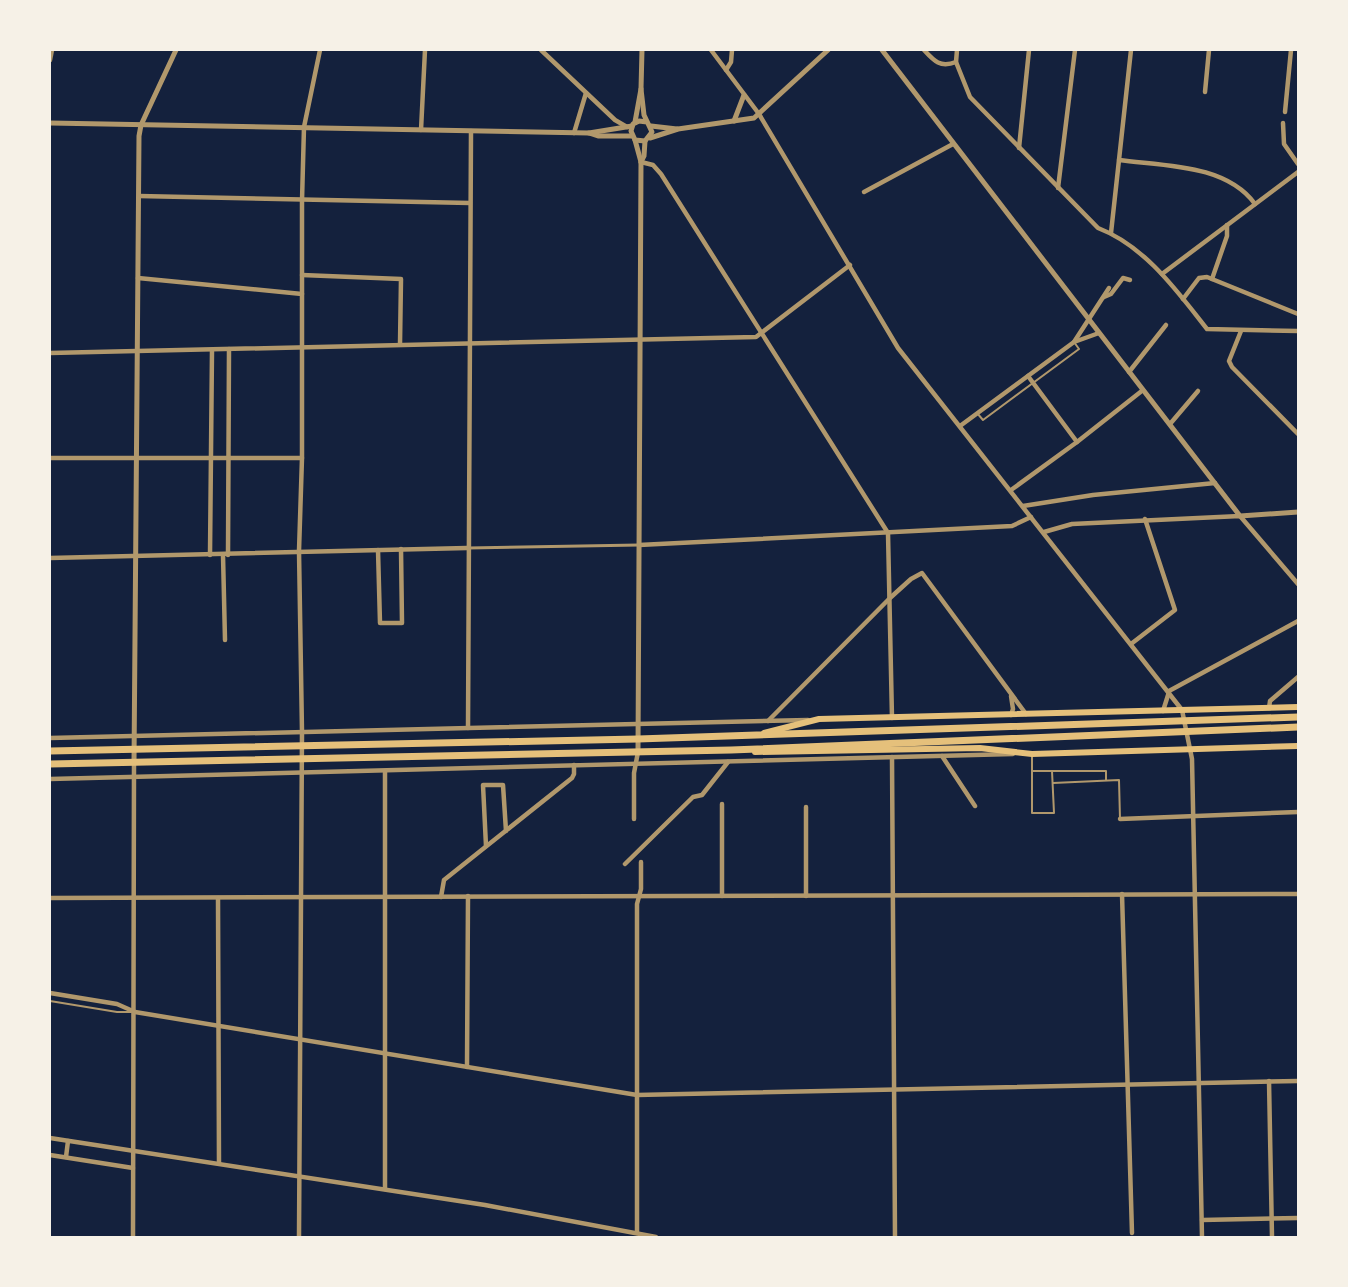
<svg xmlns="http://www.w3.org/2000/svg" width="1348" height="1287" viewBox="0 0 1348 1287" font-family="'Noto Sans',sans-serif">
<style>
.lines{fill:none;stroke-linecap:round;stroke-linejoin:round}
.service{stroke:#b1986c;stroke-width:2}
.pedestrian{stroke:#b1986c;stroke-width:3}
.minor{stroke:#b1986c;stroke-width:4.5}
.tertiary{stroke:#b1986c;stroke-width:5}
.secondary{stroke:#e5c07b;stroke-width:6}
.primary{stroke:#e5c07b;stroke-width:7}
</style>
<rect width="100%" height="100%" fill="#14213d"/>
<g class="lines">
<!-- service -->
<g class="service">
<polyline points="977,413 983,420 1079,349 1074,342"/>
<polyline points="1032,756 1032,813 1054,813 1052,771"/>
<polyline points="1032,771 1106,771 1106,780"/>
<polyline points="1053,783 1119,780 1120,819"/>
<polyline points="50,1001 117,1012 132,1012"/>
</g>
<!-- pedestrian -->
<polyline class="pedestrian" points="468,548 639,545"/>
<!-- minor -->
<g class="minor">
<polyline points="541,50 615,120 627,127"/>
<polyline points="711,50 759,114 898,348 1182,710 1192,759 1202,1237"/>
<path d="M924 50C934 61 940 68 956 62"/>
<path d="M957 50 956 62 970 97 1098 228C1145 246 1177 291 1207 329L1298 331"/>
<polyline points="50,60 52,50"/>
<polyline points="726,70 731,62 732,50"/>
<polyline points="1205,92 1209,50"/>
<polyline points="1285,112 1291,50"/>
<polyline points="1283,123 1284,144 1298,164"/>
<polyline points="421,130 425,50"/>
<polyline points="574,133 586,93"/>
<polyline points="1019,148 1029,50"/>
<path d="M1119 160C1164 166 1226 164 1255 204"/>
<polyline points="641,162 653,165 661,174 888,533 892,718"/>
<polyline points="1058,188 1075,50"/>
<polyline points="864,192 953,144"/>
<polyline points="139,196 470,203"/>
<polyline points="1111,233 1131,50"/>
<polyline points="1162,274 1298,172"/>
<polyline points="302,275 401,279 400,344"/>
<polyline points="138,278 302,294"/>
<polyline points="1212,279 1227,236 1227,225"/>
<polyline points="1104,297 1111,294 1123,278 1130,280"/>
<polyline points="1183,299 1199,278 1207,277 1298,314"/>
<polyline points="1241,331 1229,361 1232,367 1298,434"/>
<polyline points="1074,342 1109,288"/>
<polyline points="50,353 756,337 850,265"/>
<polyline points="1129,372 1166,325"/>
<polyline points="1028,376 1077,442"/>
<polyline points="1170,424 1198,391"/>
<polyline points="960,426 1074,342 1099,333"/>
<polyline points="50,458 302,458"/>
<polyline points="1011,490 1077,442 1143,390"/>
<polyline points="1023,506 1093,495 1215,483"/>
<polyline points="1044,532 1072,524 1240,516 1298,584"/>
<polyline points="639,545 1012,526 1031,517"/>
<polyline points="378,550 380,623 402,623 401,549"/>
<polyline points="210,555 212,350"/>
<polyline points="223,555 225,640"/>
<polyline points="228,555 229,349"/>
<polyline points="50,558 467,548"/>
<polyline points="1131,644 1175,610 1145,519"/>
<polyline points="1169,691 1298,621"/>
<polyline points="1269,708 1270,701 1298,677"/>
<polyline points="1163,711 1169,692"/>
<polyline points="1011,715 1013,709 1011,696"/>
<polyline points="768,721 890,598 911,579 922,573 1026,714"/>
<polyline points="468,728 471,131"/>
<polyline points="50,738 808,720"/>
<polyline points="942,756 975,806"/>
<polyline points="892,757 895,1237"/>
<polyline points="50,779 1013,754"/>
<polyline points="722,804 722,896"/>
<polyline points="634,819 634,773 638,752"/>
<polyline points="1120,819 1298,812"/>
<polyline points="486,846 483,785 503,785 506,831"/>
<polyline points="625,864 693,797 702,795 728,762"/>
<polyline points="1122,894 1132,1233"/>
<polyline points="806,896 806,807"/>
<polyline points="441,897 444,880 572,778 574,774 574,765"/>
<polyline points="50,898 1298,894"/>
<polyline points="218,898 219,1163"/>
<polyline points="50,993 117,1004 135,1012 637,1095 1298,1081"/>
<polyline points="467,1067 468,896"/>
<polyline points="1269,1081 1272,1237"/>
<polyline points="50,1138 485,1205 656,1237"/>
<polyline points="50,1155 133,1168"/>
<polyline points="66,1157 68,1141"/>
<polyline points="385,1189 385,771"/>
<polyline points="1202,1220 1298,1218"/>
<polyline points="637,1233 637,904 641,889 641,862"/>
<polyline points="133,1237 134,762"/>
<polyline points="299,1237 302,732 299,551 302,458 302,201 304,127 320,50"/>
</g>
<!-- tertiary -->
<g class="tertiary">
<polyline points="642,50 641,89 644,115 652,132 645,141 635,140 631,131 633,124 639,121 647,122"/>
<polyline points="882,50 1240,516 1298,512"/>
<polyline points="734,121 744,95"/>
<polyline points="635,122 641,89"/>
<polyline points="50,123 589,133 598,136 632,136"/>
<polyline points="651,126 677,129"/>
<polyline points="589,133 632,126"/>
<polyline points="650,138 678,129 754,118 828,50"/>
<polyline points="635,140 641,162 638,750"/>
<polyline points="641,162 644,156 645,141"/>
<polyline points="134,762 139,136 141,125 176,50"/>
</g>
<!-- secondary -->
<g class="secondary">
<polyline points="764,733 819,719 1298,707"/>
<polyline points="755,752 980,748 1032,754 1298,746"/>
</g>
<!-- primary -->
<g class="primary">
<polyline points="50,751 638,739 1298,717"/>
<polyline points="50,764 731,750 1298,727"/>
</g>
</g>
<!-- border -->
<rect width="1348" height="1287" fill="none" stroke="#f6f1e7" stroke-width="102"/>
</svg>
